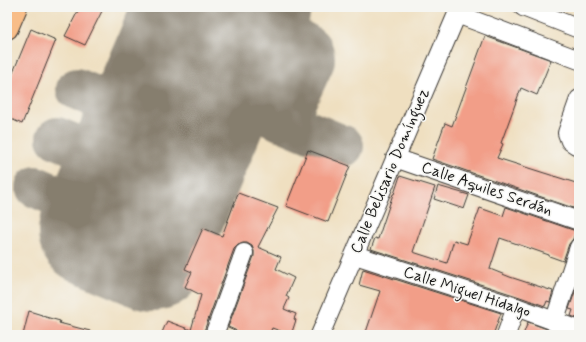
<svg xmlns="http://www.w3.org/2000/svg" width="586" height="342" viewBox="0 0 586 342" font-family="Mynerve,sans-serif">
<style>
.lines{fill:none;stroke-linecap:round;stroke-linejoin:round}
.taxiway{stroke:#867e6e;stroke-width:42}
.runway{stroke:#867e6e;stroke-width:106}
.building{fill:#f29e88}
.minor-casing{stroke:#3c3935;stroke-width:20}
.highway-casing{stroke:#3c3935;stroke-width:24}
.minor{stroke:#fff;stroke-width:18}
.highway{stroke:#f8bd88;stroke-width:22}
.labels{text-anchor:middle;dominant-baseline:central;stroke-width:3;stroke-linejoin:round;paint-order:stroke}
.street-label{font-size:16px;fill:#1c1c1c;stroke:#f6f6f2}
</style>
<rect width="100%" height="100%" fill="#f6f6f2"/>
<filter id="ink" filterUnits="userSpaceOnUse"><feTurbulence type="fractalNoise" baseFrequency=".025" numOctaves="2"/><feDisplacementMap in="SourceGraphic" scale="8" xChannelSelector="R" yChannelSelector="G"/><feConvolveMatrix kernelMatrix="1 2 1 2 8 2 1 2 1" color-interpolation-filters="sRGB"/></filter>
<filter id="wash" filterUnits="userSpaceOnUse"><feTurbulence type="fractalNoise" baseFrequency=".012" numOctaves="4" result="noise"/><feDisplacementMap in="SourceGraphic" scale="16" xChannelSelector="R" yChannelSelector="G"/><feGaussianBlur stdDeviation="0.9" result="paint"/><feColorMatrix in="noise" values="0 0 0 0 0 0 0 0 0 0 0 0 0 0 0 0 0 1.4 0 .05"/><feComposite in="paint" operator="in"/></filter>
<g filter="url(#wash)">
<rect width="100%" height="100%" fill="#efdfc0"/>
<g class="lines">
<!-- taxiway -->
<g class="taxiway">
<path d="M199 61C200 76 205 83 217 93L343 146"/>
<path d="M77 89 141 116C163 122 178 111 188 92"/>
<path d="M280 120 288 116 291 111 314 61C315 45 303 43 291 37"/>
<path d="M57 138 121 164C142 169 154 167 166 147"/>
<path d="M36 187 99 214C119 219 133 215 145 197"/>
</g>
<!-- runway -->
<polyline class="runway" points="187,7 91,232 153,258 258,7"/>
</g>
<g id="blocks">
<!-- building -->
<g class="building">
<polygon points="80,7 104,7 85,45 65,36"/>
<polygon points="31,29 56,40 22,124 7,117 7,87"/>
<polygon points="485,36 551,60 537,95 521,88 501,143 503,144 497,158 579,184 579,210 432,159 445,123 452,126"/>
<polygon points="308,150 350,166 328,222 286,206"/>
<polygon points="400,176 435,187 413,252 447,263 454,240 467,244 480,208 503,216 506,207 576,231 573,239 569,244 563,261 549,256 549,255 500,238 490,269 510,277 553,291 550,302 547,301 545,306 520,297 371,249 375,238 378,239 393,194 394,194"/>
<polygon points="438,186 469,195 464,209 434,199"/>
<polygon points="238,193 278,208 258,247 281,257 276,269 294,278 286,296 289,298 284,309 296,314 294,319 296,320 291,335 272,328 269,335 246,335 228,327 254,256 254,251 252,246 247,243 243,243 238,245 234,249 204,331 204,335 161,335 167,321 191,330 201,295 185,287 192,272 185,269 203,228 222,236"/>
<polygon points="363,269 501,313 493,335 365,335 380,291 359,285"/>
<polygon points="579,280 579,319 571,316 573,310 569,309"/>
<polygon points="29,311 42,315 42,316 60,321 59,323 90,331 89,335 23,335"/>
<polygon points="528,322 547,329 550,332 562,335 523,335"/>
</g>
</g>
</g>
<g filter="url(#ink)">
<use href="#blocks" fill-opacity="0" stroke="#3c3935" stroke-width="1"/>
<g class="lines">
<!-- minor casing -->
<g class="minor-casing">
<g id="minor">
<polyline points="523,7 579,29"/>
<polyline points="457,14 579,60"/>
<polyline points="579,99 567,133 570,141 576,145 579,146"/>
<polyline points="395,158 579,221"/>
<polyline points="355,255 516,307 579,330"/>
<polyline points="554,322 579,247"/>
<polyline points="214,335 244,253"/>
<polyline points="320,335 460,7"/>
<polyline points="506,335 516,307"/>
</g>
</g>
<!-- highway casing -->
<g class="highway-casing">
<polyline id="highway" points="7,28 16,7"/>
</g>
<!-- minor -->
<use href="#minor" class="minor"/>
<!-- highway -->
<use href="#highway" class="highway"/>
</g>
</g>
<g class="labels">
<!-- street labels -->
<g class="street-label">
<text transform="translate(390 171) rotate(-67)">Calle Belisario Domínguez</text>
<text transform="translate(487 189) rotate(19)">Calle Aquiles Serdán</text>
<text transform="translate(467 292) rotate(18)">Calle Miguel Hidalgo</text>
</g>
</g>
<!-- margin -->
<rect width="586" height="342" fill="none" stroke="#f6f6f2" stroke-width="24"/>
</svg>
